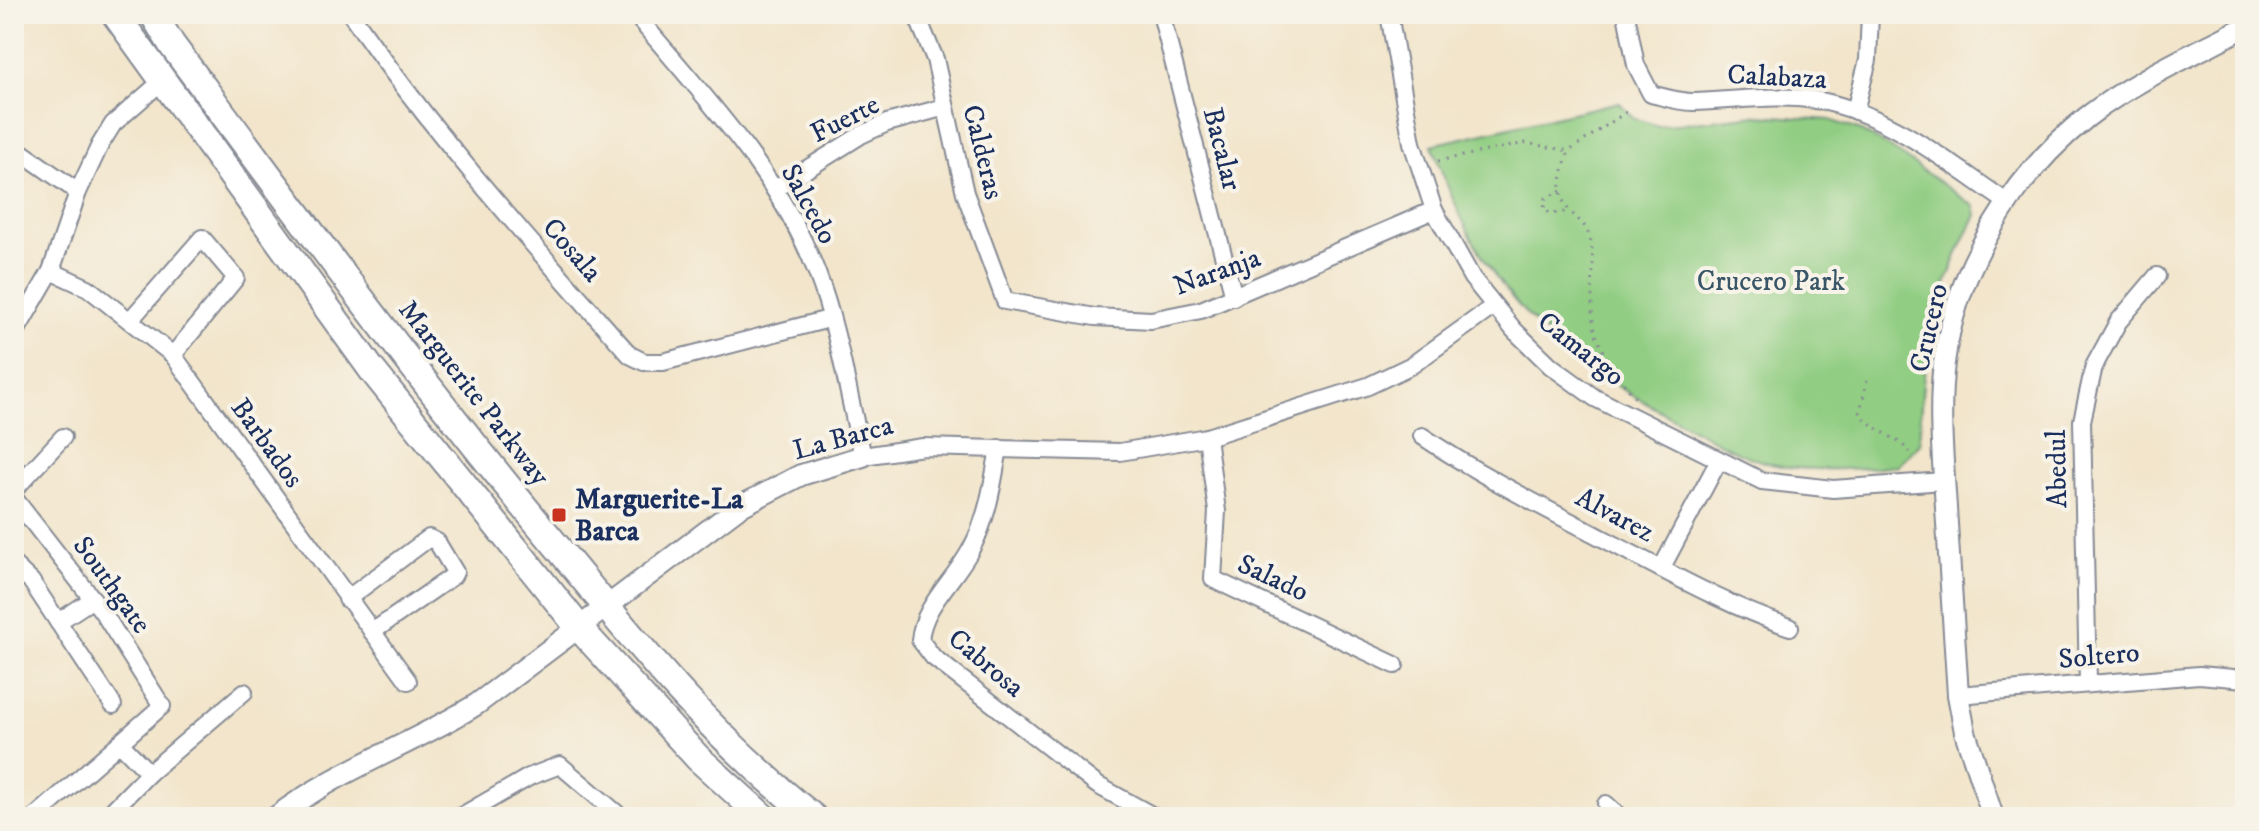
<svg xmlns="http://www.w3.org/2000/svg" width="2259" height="831" viewBox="0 0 2259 831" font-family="'IM FELL DW Pica',serif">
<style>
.green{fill:#91cd82;stroke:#567e70;stroke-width:2}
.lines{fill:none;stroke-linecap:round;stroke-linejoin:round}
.minor-casing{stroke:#868a94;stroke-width:20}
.tertiary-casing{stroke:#868a94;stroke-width:24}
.primary-casing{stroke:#868a94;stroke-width:30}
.path{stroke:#868a94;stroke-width:3;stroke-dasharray:2 6;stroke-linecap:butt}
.minor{stroke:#fff;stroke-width:16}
.tertiary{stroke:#fff;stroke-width:20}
.primary{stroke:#fff;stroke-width:26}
.poi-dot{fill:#c8321e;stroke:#f7f3e8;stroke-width:3}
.labels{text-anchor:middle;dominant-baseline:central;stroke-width:8;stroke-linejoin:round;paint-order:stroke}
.street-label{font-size:28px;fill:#1b2f5e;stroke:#f7f3e8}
.park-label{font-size:28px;fill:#385667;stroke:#f7f3e8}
.poi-label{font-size:28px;font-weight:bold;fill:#1b2f5e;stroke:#f7f3e8;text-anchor:start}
</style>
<rect width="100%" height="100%" fill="#f7f3e8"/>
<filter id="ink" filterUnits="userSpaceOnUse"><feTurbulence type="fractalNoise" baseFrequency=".0125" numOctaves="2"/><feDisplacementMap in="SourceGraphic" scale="16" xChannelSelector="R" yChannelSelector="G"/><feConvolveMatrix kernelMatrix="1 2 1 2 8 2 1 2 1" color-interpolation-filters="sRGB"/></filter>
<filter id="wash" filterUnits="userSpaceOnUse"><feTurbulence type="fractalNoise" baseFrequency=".006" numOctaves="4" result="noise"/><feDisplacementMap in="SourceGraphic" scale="32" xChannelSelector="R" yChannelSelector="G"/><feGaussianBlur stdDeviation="1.8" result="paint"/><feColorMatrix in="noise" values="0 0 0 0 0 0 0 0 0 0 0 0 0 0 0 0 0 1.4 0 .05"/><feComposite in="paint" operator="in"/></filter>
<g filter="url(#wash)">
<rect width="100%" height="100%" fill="#f2e5cb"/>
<!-- green -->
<path class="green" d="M1619 102 1633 118 1658 126 1757 115 1830 120 1861 131 1889 147 1974 206 1976 215C1938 288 1919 361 1920 443L1897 466C1858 468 1820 472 1781 466 1743 460 1709 437 1675 419 1542 348 1482 290 1432 145Z"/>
</g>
<g filter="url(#ink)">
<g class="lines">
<!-- minor casing -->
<g class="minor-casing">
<g id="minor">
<path d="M351 14C434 135 533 245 630 355L644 362H663L829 319"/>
<path d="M635 14C702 95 779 173 817 273 839 330 848 396 863 456L923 447 1120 452 1207 437 1368 386 1412 365 1494 306"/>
<polyline points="916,14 935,59 965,193 1005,301 1095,317 1151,320 1201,310 1434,210"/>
<polyline points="1161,14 1234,297"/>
<polyline points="1389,14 1412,143 1434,210 1472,278 1514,330 1551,366 1595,398 1762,481 1833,489 1944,481"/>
<path d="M1626 14 1636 65 1651 94C1664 97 1679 102 1693 102 1736 101 1778 93 1821 101 1891 115 1950 164 2008 203"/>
<polyline points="1855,111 1868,60 1870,14"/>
<polyline points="14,147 78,192"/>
<polyline points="775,189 861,135 887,123 945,107"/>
<polyline points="51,271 88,288 173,355 408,681"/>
<polyline points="131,319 202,238 236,278 173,355"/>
<polyline points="14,335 51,271 78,192 100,145 113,124 161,82"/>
<path d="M1422 436C1479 475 1541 506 1602 538 1664 570 1725 605 1790 627"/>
<polyline points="1207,437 1217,511 1213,579 1395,665"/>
<path d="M999 448C993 482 988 518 971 549 955 580 923 605 920 640L933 657 1097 785 1155 817"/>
<polyline points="14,490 63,437"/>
<polyline points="14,498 102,611 162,706 35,817"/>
<polyline points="14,565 31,581 113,705"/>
<polyline points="1661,569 1718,462"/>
<polyline points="347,599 429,538 437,542 455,572 453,576 372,632"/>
<polyline points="58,622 93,599"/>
<polyline points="2088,683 2082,421 2094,366 2118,322 2157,276"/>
<polyline points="1958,695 2199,675 2245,679"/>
<polyline points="120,743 149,773"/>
<polyline points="1606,804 1620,817"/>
<polyline points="106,817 149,773 244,692"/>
<polyline points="460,817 529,777 560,765 621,817"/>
</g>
</g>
<!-- tertiary casing -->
<g class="tertiary-casing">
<g id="tertiary">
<path d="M276 817C337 770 412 745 477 704L739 507 801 475 863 456"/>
<path d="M1993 817 1965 732 1958 695C1954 633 1950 570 1946 508 1943 460 1938 410 1944 363 1956 268 2014 175 2087 117 2135 80 2192 55 2245 27"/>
</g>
</g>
<!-- primary casing -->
<g class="primary-casing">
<g id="primary">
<polyline points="115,14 372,370 580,629 698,758 763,817"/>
<path d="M153 14 172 45C298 215 423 386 559 549 641 649 711 736 813 817"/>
</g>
</g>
<!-- path -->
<g class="path">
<path d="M1626 112 1569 151C1563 169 1554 193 1569 210 1578 220 1586 224 1590 238 1595 259 1592 279 1592 300 1590 341 1611 367 1635 398"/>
<polyline points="1438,161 1526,143 1569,151"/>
<polyline points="1561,191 1546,198 1544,209 1551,214 1570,211"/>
<path d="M1867 380 1860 412C1872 431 1895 435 1910 452"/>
</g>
<!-- minor -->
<use href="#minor" class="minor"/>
<!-- tertiary -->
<use href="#tertiary" class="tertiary"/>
<!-- primary -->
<use href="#primary" class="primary"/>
</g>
</g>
<!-- markers -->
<rect class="poi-dot" x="551" y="507" width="16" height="16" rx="4"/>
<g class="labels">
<!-- street labels -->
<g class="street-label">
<text transform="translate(1777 77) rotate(3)">Calabaza</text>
<text transform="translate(845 119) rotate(-27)">Fuerte</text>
<text transform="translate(1222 149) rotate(76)">Bacalar</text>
<text transform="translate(983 152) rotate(76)">Calderas</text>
<text transform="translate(809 204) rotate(61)">Salcedo</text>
<text transform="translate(572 250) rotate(49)">Cosala</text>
<text transform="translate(1217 272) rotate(-20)">Naranja</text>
<text transform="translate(1929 328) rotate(-77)">Crucero</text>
<text transform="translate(1581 349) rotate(38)">Camargo</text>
<text transform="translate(474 393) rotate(52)">Marguerite Parkway</text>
<text transform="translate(843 438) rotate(-15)">La Barca</text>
<text transform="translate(267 443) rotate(54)">Barbados</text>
<text transform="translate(2057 469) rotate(-91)">Abedul</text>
<text transform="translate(1615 515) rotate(28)">Alvarez</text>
<text transform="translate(1273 578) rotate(25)">Salado</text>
<text transform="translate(112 585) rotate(54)">Southgate</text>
<text transform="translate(2099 656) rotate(-5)">Soltero</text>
<text transform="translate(986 663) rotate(40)">Cabrosa</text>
</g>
<!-- park labels -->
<g class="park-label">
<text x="1771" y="281">Crucero Park</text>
</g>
<!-- poi labels -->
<g class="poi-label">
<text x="575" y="499">Marguerite-La<tspan x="575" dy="32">Barca</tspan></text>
</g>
</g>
<!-- margin -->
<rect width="2259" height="831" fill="none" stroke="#f7f3e8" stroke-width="48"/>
</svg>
